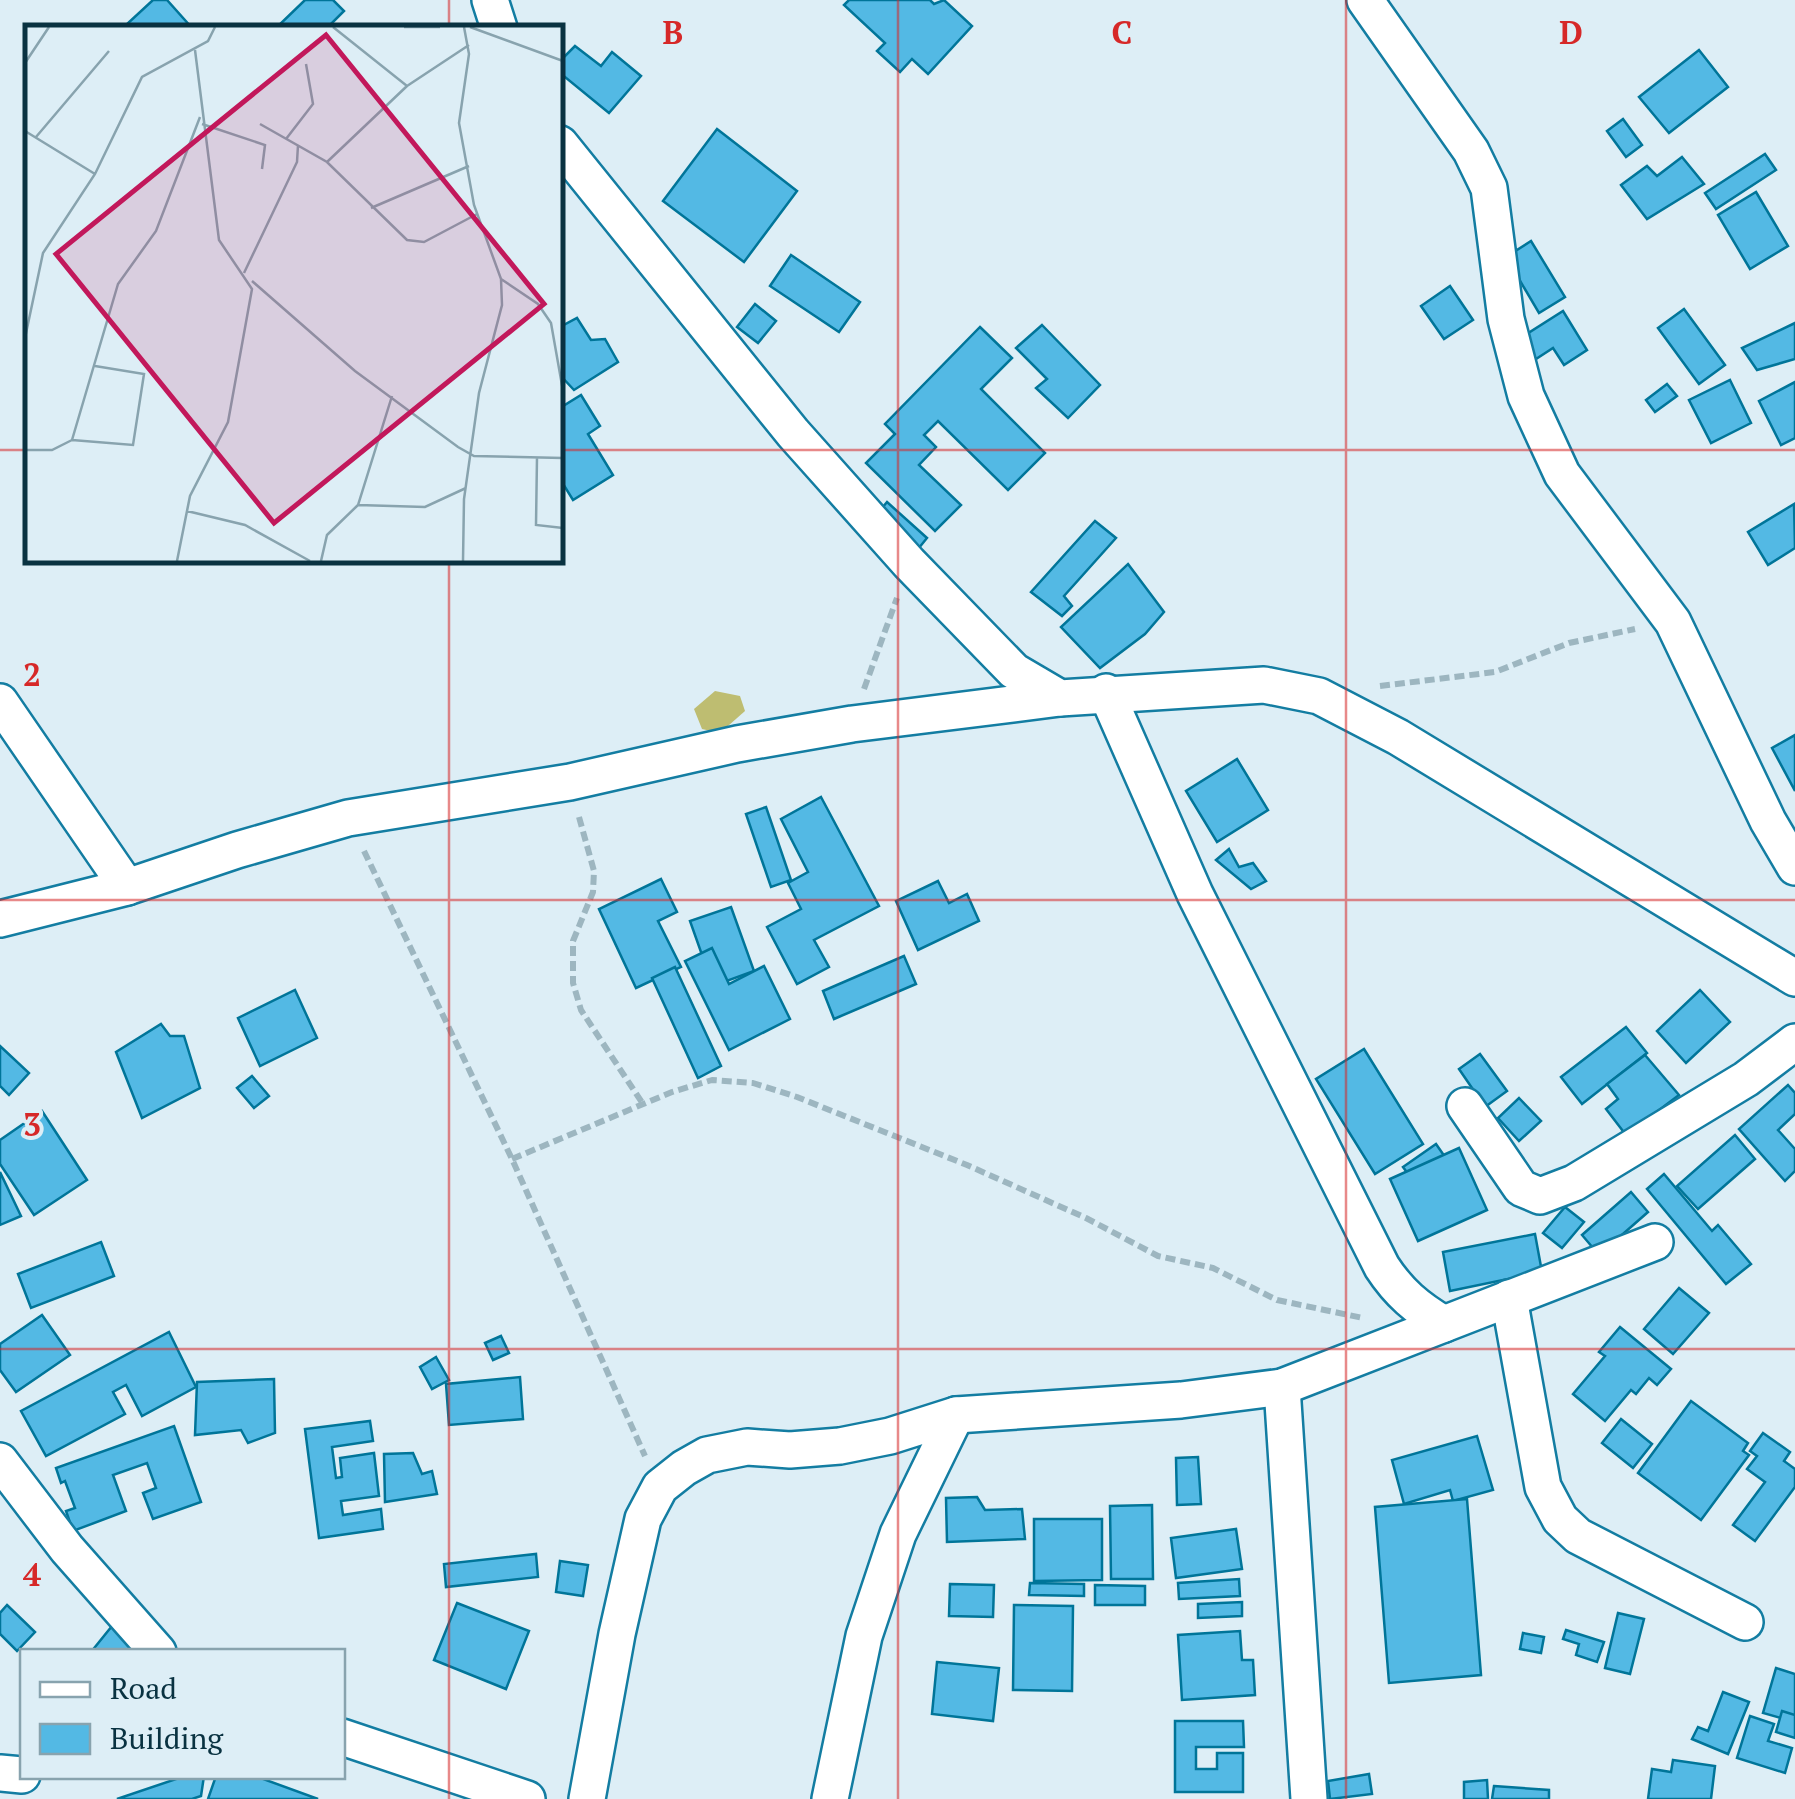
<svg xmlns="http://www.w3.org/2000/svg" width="1795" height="1799" viewBox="0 0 1795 1799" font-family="'PT Serif',serif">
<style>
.green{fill:#bebd71}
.building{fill:#53b9e4;stroke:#007599;stroke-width:2.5}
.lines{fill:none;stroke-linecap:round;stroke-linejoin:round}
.minor-casing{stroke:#137da2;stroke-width:40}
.path{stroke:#9db6c0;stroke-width:6;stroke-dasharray:10 5;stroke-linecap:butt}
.minor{stroke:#fff;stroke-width:35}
.grid{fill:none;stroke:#d62828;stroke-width:2.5;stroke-opacity:0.55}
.inset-road{fill:none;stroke:#88a3ae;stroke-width:2.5}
.view{fill:#c2185b;fill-opacity:0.15;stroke:#c2185b;stroke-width:5}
.inset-edge{fill:none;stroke:#093241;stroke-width:5}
.grid-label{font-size:32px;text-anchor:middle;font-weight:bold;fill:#d62828;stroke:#ddeef6;stroke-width:8;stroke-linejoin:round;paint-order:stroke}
</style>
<rect width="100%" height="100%" fill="#ddeef6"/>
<!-- green -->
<polygon class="green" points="715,691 740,696 745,711 720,733 702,729 694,709"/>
<!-- building -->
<g class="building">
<polygon points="153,0 167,0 192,28 131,28 127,24"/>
<polygon points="305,0 333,0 344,11 327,28 276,28"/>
<polygon points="849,0 930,0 934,4 944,0 972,26 928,74 912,59 900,72 877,51 885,43 844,5"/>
<polygon points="575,46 601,66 612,52 641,76 609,113 560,73 560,61"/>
<polygon points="1699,50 1728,87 1669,133 1639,97"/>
<polygon points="1623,119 1642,145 1626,157 1607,131"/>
<polygon points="717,129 797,191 744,262 663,201"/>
<polygon points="1765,154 1776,170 1716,209 1705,193"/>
<polygon points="1682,157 1704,184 1647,219 1621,185 1647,166 1657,176"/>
<polygon points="1756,192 1788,246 1750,269 1718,215"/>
<polygon points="1531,241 1565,297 1539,313 1506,257"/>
<polygon points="791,255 860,302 839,332 770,286"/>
<polygon points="1450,286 1473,320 1444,339 1421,306"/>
<polygon points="755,304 776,321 758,343 737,327"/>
<polygon points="1684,309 1725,365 1699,384 1658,328"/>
<polygon points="1563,311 1587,350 1564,365 1553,348 1536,359 1522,337"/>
<polygon points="577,318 591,340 605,339 618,362 574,390 560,375 560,327"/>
<polygon points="1795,323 1795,359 1757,370 1742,348"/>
<polygon points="1042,325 1100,385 1068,418 1036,388 1047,379 1016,348"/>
<polygon points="980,327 1012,358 981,389 1045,453 1008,490 938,421 924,435 936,447 919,465 961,505 935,531 866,463 895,434 885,424"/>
<polygon points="1730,380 1751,423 1711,443 1689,400"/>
<polygon points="1795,382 1795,438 1781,445 1759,401"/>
<polygon points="1667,384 1677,396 1655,412 1646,400"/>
<polygon points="581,395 600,426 588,434 613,475 573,500 560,479 560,408"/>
<polygon points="887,502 927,538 914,554 873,519"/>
<polygon points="1794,504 1795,548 1768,565 1748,532"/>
<polygon points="1095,521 1116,538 1064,596 1072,606 1062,616 1031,592"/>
<polygon points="1128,564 1164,612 1145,634 1100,668 1061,627"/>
<polygon points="1795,735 1795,791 1772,748"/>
<polygon points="1237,759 1268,810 1217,842 1186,791"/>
<polygon points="821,797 879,906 814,940 829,967 797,984 767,927 801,909 788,883 808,872 781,819"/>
<polygon points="766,807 791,880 771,887 746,814"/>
<polygon points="1229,849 1239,867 1253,863 1266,881 1251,889 1216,860"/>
<polygon points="661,879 677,912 658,921 681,967 636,988 599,909"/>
<polygon points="938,881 949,903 967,894 979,921 918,950 896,901"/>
<polygon points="731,907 754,971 713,986 690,921"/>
<polygon points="712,948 729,984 764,966 790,1019 729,1050 685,961"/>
<polygon points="904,956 916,984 834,1019 823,991"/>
<polygon points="675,967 721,1066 698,1078 652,978"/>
<polygon points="295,990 317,1038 260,1066 238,1018"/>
<polygon points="1700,990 1730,1022 1686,1063 1657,1031"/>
<polygon points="161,1024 170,1036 184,1036 200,1088 142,1118 116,1052"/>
<polygon points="1626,1027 1647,1053 1582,1104 1561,1077"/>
<polygon points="0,1046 29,1073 9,1095 0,1086"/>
<polygon points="1364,1049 1423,1144 1375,1174 1316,1079"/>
<polygon points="1480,1054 1507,1091 1485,1107 1459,1069"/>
<polygon points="1645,1055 1679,1095 1626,1135 1606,1109 1618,1099 1607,1084"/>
<polygon points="252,1076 269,1096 254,1108 237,1088"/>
<polygon points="1788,1085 1795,1093 1795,1114 1778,1130 1795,1149 1795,1171 1785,1181 1739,1129"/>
<polygon points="1519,1098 1541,1121 1519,1141 1498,1118"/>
<polygon points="42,1111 87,1180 34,1215 0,1164 0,1140"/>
<polygon points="1735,1135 1755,1159 1698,1209 1677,1186"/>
<polygon points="1436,1144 1452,1167 1420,1190 1403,1167"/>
<polygon points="1459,1148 1487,1210 1418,1241 1390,1179"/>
<polygon points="0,1172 21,1216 0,1225"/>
<polygon points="1664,1174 1712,1231 1718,1225 1751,1264 1726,1284 1647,1189"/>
<polygon points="1631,1192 1648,1212 1599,1255 1582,1235"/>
<polygon points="1565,1207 1584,1222 1562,1248 1543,1233"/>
<polygon points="1535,1234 1542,1272 1450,1291 1443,1252"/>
<polygon points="101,1242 114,1276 31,1308 18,1274"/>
<polygon points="1679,1288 1709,1313 1673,1354 1644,1329"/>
<polygon points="42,1315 70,1355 16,1392 0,1370 0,1344"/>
<polygon points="1620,1327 1671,1369 1657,1385 1649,1378 1636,1394 1631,1390 1605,1421 1573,1394 1605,1356 1599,1352"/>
<polygon points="169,1332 196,1387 142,1416 126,1385 113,1392 125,1414 46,1456 21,1411"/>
<polygon points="501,1336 509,1353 493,1360 485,1343"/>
<polygon points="436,1357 449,1380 432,1389 420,1367"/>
<polygon points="520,1377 523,1419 449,1425 446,1384"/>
<polygon points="274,1379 275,1433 248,1443 241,1430 195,1435 197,1382"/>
<polygon points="1691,1401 1748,1443 1743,1451 1749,1455 1701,1520 1638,1473"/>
<polygon points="1621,1419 1652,1444 1633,1468 1602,1443"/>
<polygon points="370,1421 373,1441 332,1447 336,1478 342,1477 340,1458 374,1453 379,1496 341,1501 343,1515 381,1509 383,1529 319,1538 305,1429"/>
<polygon points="174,1426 201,1502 153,1519 143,1493 156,1488 147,1463 113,1475 126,1511 73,1531 66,1511 75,1508 65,1481 61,1483 56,1468"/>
<polygon points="1763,1433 1790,1452 1784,1461 1795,1469 1795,1487 1755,1541 1733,1525 1765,1482 1747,1469 1757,1456 1750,1451"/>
<polygon points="1477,1436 1493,1490 1453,1501 1450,1490 1404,1504 1392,1460"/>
<polygon points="413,1453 422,1474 432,1471 437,1494 385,1502 384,1454"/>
<polygon points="1198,1457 1201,1504 1177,1505 1176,1458"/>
<polygon points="977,1497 985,1510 1022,1509 1025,1539 947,1542 946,1498"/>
<polygon points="1467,1499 1481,1675 1389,1683 1375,1507"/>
<polygon points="1152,1505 1153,1579 1111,1579 1110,1506"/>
<polygon points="1034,1519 1102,1519 1102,1580 1034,1581"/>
<polygon points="1236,1529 1242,1569 1176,1578 1171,1538"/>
<polygon points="536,1554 538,1577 446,1587 444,1564"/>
<polygon points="560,1561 588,1565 583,1596 556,1592"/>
<polygon points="1239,1579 1240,1596 1179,1599 1178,1583"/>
<polygon points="1030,1583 1084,1584 1084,1596 1029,1595"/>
<polygon points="950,1584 994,1585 993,1617 949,1616"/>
<polygon points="1095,1585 1145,1586 1145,1605 1095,1605"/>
<polygon points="1242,1602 1242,1616 1198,1618 1198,1604"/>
<polygon points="457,1603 529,1631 506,1689 434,1660"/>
<polygon points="7,1605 35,1632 17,1651 0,1634 0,1613"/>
<polygon points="1014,1605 1073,1606 1072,1691 1013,1690"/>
<polygon points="1618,1613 1644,1619 1630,1674 1605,1668"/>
<polygon points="112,1626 143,1652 91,1652"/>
<polygon points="1566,1630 1604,1642 1597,1662 1576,1655 1579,1644 1563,1639"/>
<polygon points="1240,1631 1242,1660 1253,1660 1255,1695 1182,1700 1178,1635"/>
<polygon points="1523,1633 1544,1637 1541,1653 1520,1649"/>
<polygon points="937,1662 999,1668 993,1721 932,1714"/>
<polygon points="1776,1668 1795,1674 1795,1722 1763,1713"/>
<polygon points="1723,1692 1749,1702 1728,1754 1692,1739 1698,1727 1708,1731"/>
<polygon points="1782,1711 1795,1715 1795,1738 1776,1732"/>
<polygon points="1750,1716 1774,1724 1768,1741 1792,1748 1785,1773 1737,1758"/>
<polygon points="1175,1721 1243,1721 1244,1747 1196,1747 1196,1769 1217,1769 1217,1753 1243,1753 1243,1792 1175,1792"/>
<polygon points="1673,1760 1715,1766 1711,1799 1648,1799 1652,1769 1671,1772"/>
<polygon points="1369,1774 1372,1794 1330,1799 1328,1781"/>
<polygon points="185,1776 204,1776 201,1796 192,1799 117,1799"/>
<polygon points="216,1776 255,1776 318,1799 208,1799"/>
<polygon points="1487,1780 1488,1799 1464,1799 1464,1782"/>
<polygon points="1494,1786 1549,1790 1549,1799 1492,1799"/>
</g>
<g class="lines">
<!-- minor casing -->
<g class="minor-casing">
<g id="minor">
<polyline points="490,0 499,28"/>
<polyline points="1365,0 1471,151 1489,188 1506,319 1526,396 1562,474 1673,622 1768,821 1795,867"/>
<polyline points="560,144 793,433 909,563 1014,671 1060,698 1264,685 1319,696 1398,737 1795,978"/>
<path d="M1106 692 1195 894 1382 1267C1399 1293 1417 1308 1444 1324"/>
<polyline points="0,702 127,887"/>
<polyline points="0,919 127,887 237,850 348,818 570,782 737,744 852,724 1060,698"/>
<polyline points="1465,1106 1521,1188 1540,1196 1574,1183 1746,1079 1795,1042"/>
<polyline points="1509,1298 1543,1487 1560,1519 1578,1536 1745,1622"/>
<polyline points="1282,1387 1309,1799"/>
<polyline points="0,1461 67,1549 158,1652"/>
<polyline points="342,1737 527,1799"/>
<polyline points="0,1773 22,1775"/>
<polyline points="587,1799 617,1634 643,1519 660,1487 684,1468 707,1455 747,1447 790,1450 840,1446 890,1436 956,1415 1181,1400 1282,1387 1655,1242"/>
<polyline points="830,1799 864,1636 898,1534 956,1415"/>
</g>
</g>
<!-- path -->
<g class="path">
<polyline points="1380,686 1495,672 1569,643 1635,629"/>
<polyline points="864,689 897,598"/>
<polyline points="579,817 594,871 593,892 573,941 573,983 581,1010 643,1104"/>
<polyline points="364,851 512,1159 645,1456"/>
<polyline points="512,1159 672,1092 712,1080 753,1083 797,1097 967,1165 1086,1218 1158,1256 1213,1268 1277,1300 1363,1318"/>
</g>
<!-- minor -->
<use href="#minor" class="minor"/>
</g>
<!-- grid -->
<path class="grid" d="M449 0V28M898 0V1799M1346 0V1799M0 450H28M560 450H1795M449 560V1799M0 900H1795M0 1349H1795"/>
<!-- overview -->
<g transform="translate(25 25)">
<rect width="538" height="538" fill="#ddeef6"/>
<path class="inset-road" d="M308 2 382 61 444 20M379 2H415M439 2 444 29 434 98 449 180 476 254 513 279 526 298 538 366M445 2 538 36M0 38 24 2M177 99 240 120 237 144M235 99 302 137 382 215 399 217 452 189M0 106 70 149M11 112 84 26M261 114 288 79 281 39M302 137 382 61M346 183 444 141M219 248 272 137 273 120M227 256 330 346 433 422 449 431 538 433M0 313 18 228 70 149 117 52 183 16 190 2M47 415 108 420 119 349 70 341M0 425H27L47 415 93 259 131 206 175 92M512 432 511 500 538 503M333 480 400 482 441 463M162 486 220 500 285 536M152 536 165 471 203 397 227 264 194 215 170 25M296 536 302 510 333 480 367 371M438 536 439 474 454 368 477 280 476 254"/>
<path class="view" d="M301 10 519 279 249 498 31 229Z"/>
<rect width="538" height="538" class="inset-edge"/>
</g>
<g class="grid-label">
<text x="673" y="44">B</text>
<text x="1122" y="44">C</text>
<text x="1571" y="44">D</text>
<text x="32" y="686">2</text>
<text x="32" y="1136">3</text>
<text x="32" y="1586">4</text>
</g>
<!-- legend -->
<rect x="20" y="1649" width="325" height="130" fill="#ddeef6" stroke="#88a3ae" stroke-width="2.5"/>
<rect x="40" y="1682" width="50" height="15" fill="#ffffff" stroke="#88a3ae" stroke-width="2.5"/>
<text x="110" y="1699" font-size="30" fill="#093241">Road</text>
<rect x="40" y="1724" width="50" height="30" fill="#53b9e4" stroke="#88a3ae" stroke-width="2.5"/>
<text x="110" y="1749" font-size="30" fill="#093241">Building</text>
</svg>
